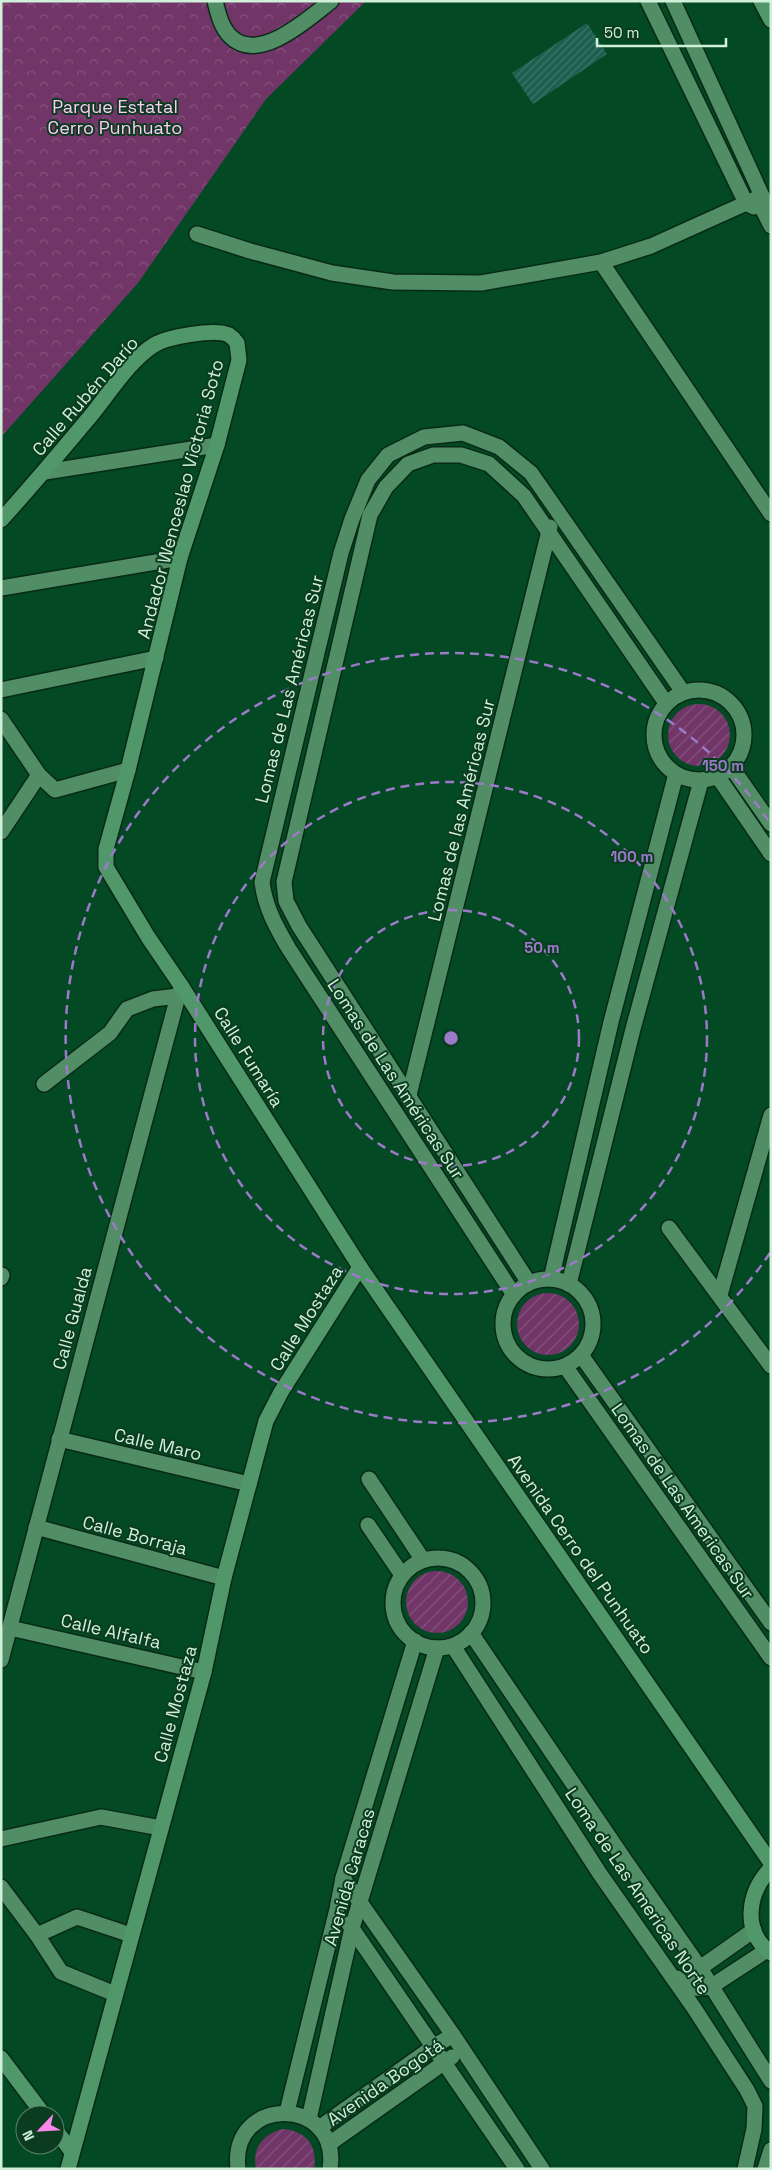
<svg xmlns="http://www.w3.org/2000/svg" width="772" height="2170" viewBox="0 0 772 2170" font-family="'Space Grotesk',sans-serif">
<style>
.forest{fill:url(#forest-crowns)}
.garden{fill:url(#garden-furrows)}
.building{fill:url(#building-hatch)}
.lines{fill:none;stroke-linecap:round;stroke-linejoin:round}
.street-casing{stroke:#092a16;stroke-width:18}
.secondary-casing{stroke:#092a16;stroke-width:18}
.street{stroke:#518d65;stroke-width:15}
.secondary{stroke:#509869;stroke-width:15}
.ring{fill:none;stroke:#9d7ac9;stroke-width:2.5;stroke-dasharray:9 6}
.labels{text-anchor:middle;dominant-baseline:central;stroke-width:4;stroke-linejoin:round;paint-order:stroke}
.park-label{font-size:18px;fill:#ffcbf5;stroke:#0b3c20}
.street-label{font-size:18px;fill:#d1f0d9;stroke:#0b3c20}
.centre{fill:#9d7ac9;stroke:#0b3c20;stroke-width:2.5}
.ring-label{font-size:15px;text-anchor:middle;font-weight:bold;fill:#9d7ac9;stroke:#0b3c20;stroke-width:4;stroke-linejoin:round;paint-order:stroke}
</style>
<defs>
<pattern id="forest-crowns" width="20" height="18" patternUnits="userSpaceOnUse" patternTransform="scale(1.25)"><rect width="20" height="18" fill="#713568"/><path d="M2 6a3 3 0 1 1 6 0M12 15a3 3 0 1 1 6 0" fill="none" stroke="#84537d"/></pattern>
<pattern id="garden-furrows" width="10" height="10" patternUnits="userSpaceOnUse" patternTransform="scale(1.25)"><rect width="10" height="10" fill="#713568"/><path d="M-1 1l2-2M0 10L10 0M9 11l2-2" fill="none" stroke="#84537d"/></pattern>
<pattern id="building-hatch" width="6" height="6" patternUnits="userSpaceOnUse" patternTransform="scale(1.25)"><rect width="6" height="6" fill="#1d5f4f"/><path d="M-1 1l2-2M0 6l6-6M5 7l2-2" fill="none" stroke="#3d7668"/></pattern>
</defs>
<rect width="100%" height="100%" fill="#034924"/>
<!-- forest -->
<polygon class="forest" points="1,1 366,1 266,99 138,283 1,437"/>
<!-- garden -->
<g class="garden">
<circle cx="699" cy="735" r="31"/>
<circle cx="548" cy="1324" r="31"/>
<circle cx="437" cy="1602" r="31"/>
<path d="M282 2129C305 2130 318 2145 314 2169H256C252 2148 262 2135 282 2129Z"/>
</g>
<!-- building -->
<polygon class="building" points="587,23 607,54 533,104 512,73"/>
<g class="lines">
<!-- street casing -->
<g class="street-casing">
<g id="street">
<path d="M215 1C218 13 221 27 230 36 258 65 308 19 331 1"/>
<polyline points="648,1 746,203 754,207"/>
<polyline points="673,1 762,196 764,212 771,226"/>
<polyline points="197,234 250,251 332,273 393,282 481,283 601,262 651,246 762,196"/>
<polyline points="601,262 771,514"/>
<polyline points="45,472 217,445"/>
<polyline points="1,588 180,558"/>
<circle cx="699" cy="735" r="45"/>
<polyline points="1,690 156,658"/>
<polyline points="1,719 39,775 55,790 128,770"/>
<polyline points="732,768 771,824"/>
<polyline points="718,777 771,854"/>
<polyline points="1,832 39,775"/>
<polyline points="44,1084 110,1033 127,1009 153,999 178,996"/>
<polyline points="408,1099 550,527"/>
<polyline points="669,1228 771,1366"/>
<polyline points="1,1278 2,1275"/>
<polyline points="551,1279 611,1022 676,774"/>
<circle cx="548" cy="1324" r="45"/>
<polyline points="529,1283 299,926 286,901 284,882 370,515 386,487 408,464 433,455 461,455 489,464 524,496 666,703"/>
<polyline points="569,1284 633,1029 701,781"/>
<path d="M514 1295 289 949C276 927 265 907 262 882L341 553 352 519 368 480 388 455 424 437 463 433 499 447 531 473 683 692"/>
<polyline points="720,1295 771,1115"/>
<polyline points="581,1355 771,1623"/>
<polyline points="565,1366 771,1658"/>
<polyline points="59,1439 249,1484"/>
<polyline points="369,1479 423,1560"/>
<polyline points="368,1525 402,1575"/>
<polyline points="36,1527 224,1578"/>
<circle cx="438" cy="1603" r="45"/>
<polyline points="10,1628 204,1672"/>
<polyline points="471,1633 624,1859 700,1968 771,2081"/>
<polyline points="453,1646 600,1874 694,2008 747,2090 755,2106 754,2129 745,2169"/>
<polyline points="1,1660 178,996 182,987"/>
<polyline points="1,1839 101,1817 161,1828"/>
<polyline points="343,1878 453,2035 542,2169"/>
<polyline points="1,1887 37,1935 61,1972 115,1994"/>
<polyline points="349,1924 517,2169"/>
<polyline points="37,1935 77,1917 131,1935"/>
<polyline points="694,1976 700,1968 754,1930"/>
<path d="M677 1978C688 1988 698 1991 712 1986L767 1950"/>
<polyline points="287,2112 337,1909 343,1878 415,1641"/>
<polyline points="309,2119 352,1928 437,1648"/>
<polyline points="319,2128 433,2047 453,2035"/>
<polyline points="329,2144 452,2057"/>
<path d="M238 2169C229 2094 341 2096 330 2169"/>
<polyline points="765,2169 771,2150"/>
</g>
</g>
<!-- secondary casing -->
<g class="secondary-casing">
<g id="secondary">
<polyline points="761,1 771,20"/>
<path d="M1 520C33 485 63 449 93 413 110 392 131 359 154 345 167 337 215 328 229 335 232 337 235 340 237 343L239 360 217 445 180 558 128 770 106 849V867L148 937 182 987 360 1267 771 1863"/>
<path d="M771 1868C748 1892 741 1931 771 1953"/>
<polyline points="1,2058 44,2115"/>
<polyline points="55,2129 72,2152"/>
<polyline points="68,2169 204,1672 224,1578 266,1421 281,1392 360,1267"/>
</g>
</g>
<!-- street -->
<use href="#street" class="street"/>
<!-- secondary -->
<use href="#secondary" class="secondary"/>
</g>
<!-- distance rings -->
<g class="ring">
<circle cx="451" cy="1038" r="128"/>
<circle cx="451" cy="1038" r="256"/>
<path d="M770 1253A385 385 0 1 1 770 823"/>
</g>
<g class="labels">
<!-- park labels -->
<g class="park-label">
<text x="115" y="106">Parque Estatal<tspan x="115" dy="21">Cerro Punhuato</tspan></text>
</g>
<!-- street labels -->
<g class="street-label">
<text transform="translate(85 396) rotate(-49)">Calle Rubén Darío</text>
<text transform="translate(180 499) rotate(-75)">Andador Wenceslao Victoria Soto</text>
<text transform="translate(289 689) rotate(-76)">Lomas de Las Américas Sur</text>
<text transform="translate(461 810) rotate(-76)">Lomas de las Américas Sur</text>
<text transform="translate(249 1057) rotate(58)">Calle Fumaría</text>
<text transform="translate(396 1079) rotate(57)">Lomas de Las Américas Sur</text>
<text transform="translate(72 1318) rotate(-75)">Calle Gualda</text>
<text transform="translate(306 1318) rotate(-58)">Calle Mostaza</text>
<text transform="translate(158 1444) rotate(13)">Calle Maro</text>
<text transform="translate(683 1501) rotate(55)">Lomas de Las Americas Sur</text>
<text transform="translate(135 1535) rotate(15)">Calle Borraja</text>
<text transform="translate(581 1554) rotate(55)">Avenida Cerro del Punhuato</text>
<text transform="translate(111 1631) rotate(13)">Calle Alfalfa</text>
<text transform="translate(175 1704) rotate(-75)">Calle Mostaza</text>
<text transform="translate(349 1877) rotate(-74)">Avenida Caracas</text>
<text transform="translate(638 1891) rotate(56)">Loma de Las Americas Norte</text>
<text transform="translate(385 2082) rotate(-35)">Avenida Bogotá</text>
</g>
</g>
<circle cx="451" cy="1038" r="8" class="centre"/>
<g class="ring-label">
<text x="723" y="771">150 m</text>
<text x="632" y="862">100 m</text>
<text x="542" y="953">50 m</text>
</g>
<!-- border -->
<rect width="772" height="2170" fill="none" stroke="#d1f0d9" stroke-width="5"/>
<!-- north arrow -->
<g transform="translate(40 2130) rotate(245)"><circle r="24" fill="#0b3c20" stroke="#5a846a"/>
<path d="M0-4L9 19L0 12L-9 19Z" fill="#fa87e8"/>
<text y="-8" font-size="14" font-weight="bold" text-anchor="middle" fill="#d1f0d9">N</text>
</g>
<!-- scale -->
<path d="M597 38v8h129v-8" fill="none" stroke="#d1f0d9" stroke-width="2.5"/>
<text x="604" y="38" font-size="15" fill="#d1f0d9" stroke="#0b3c20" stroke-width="4" paint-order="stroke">50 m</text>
</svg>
